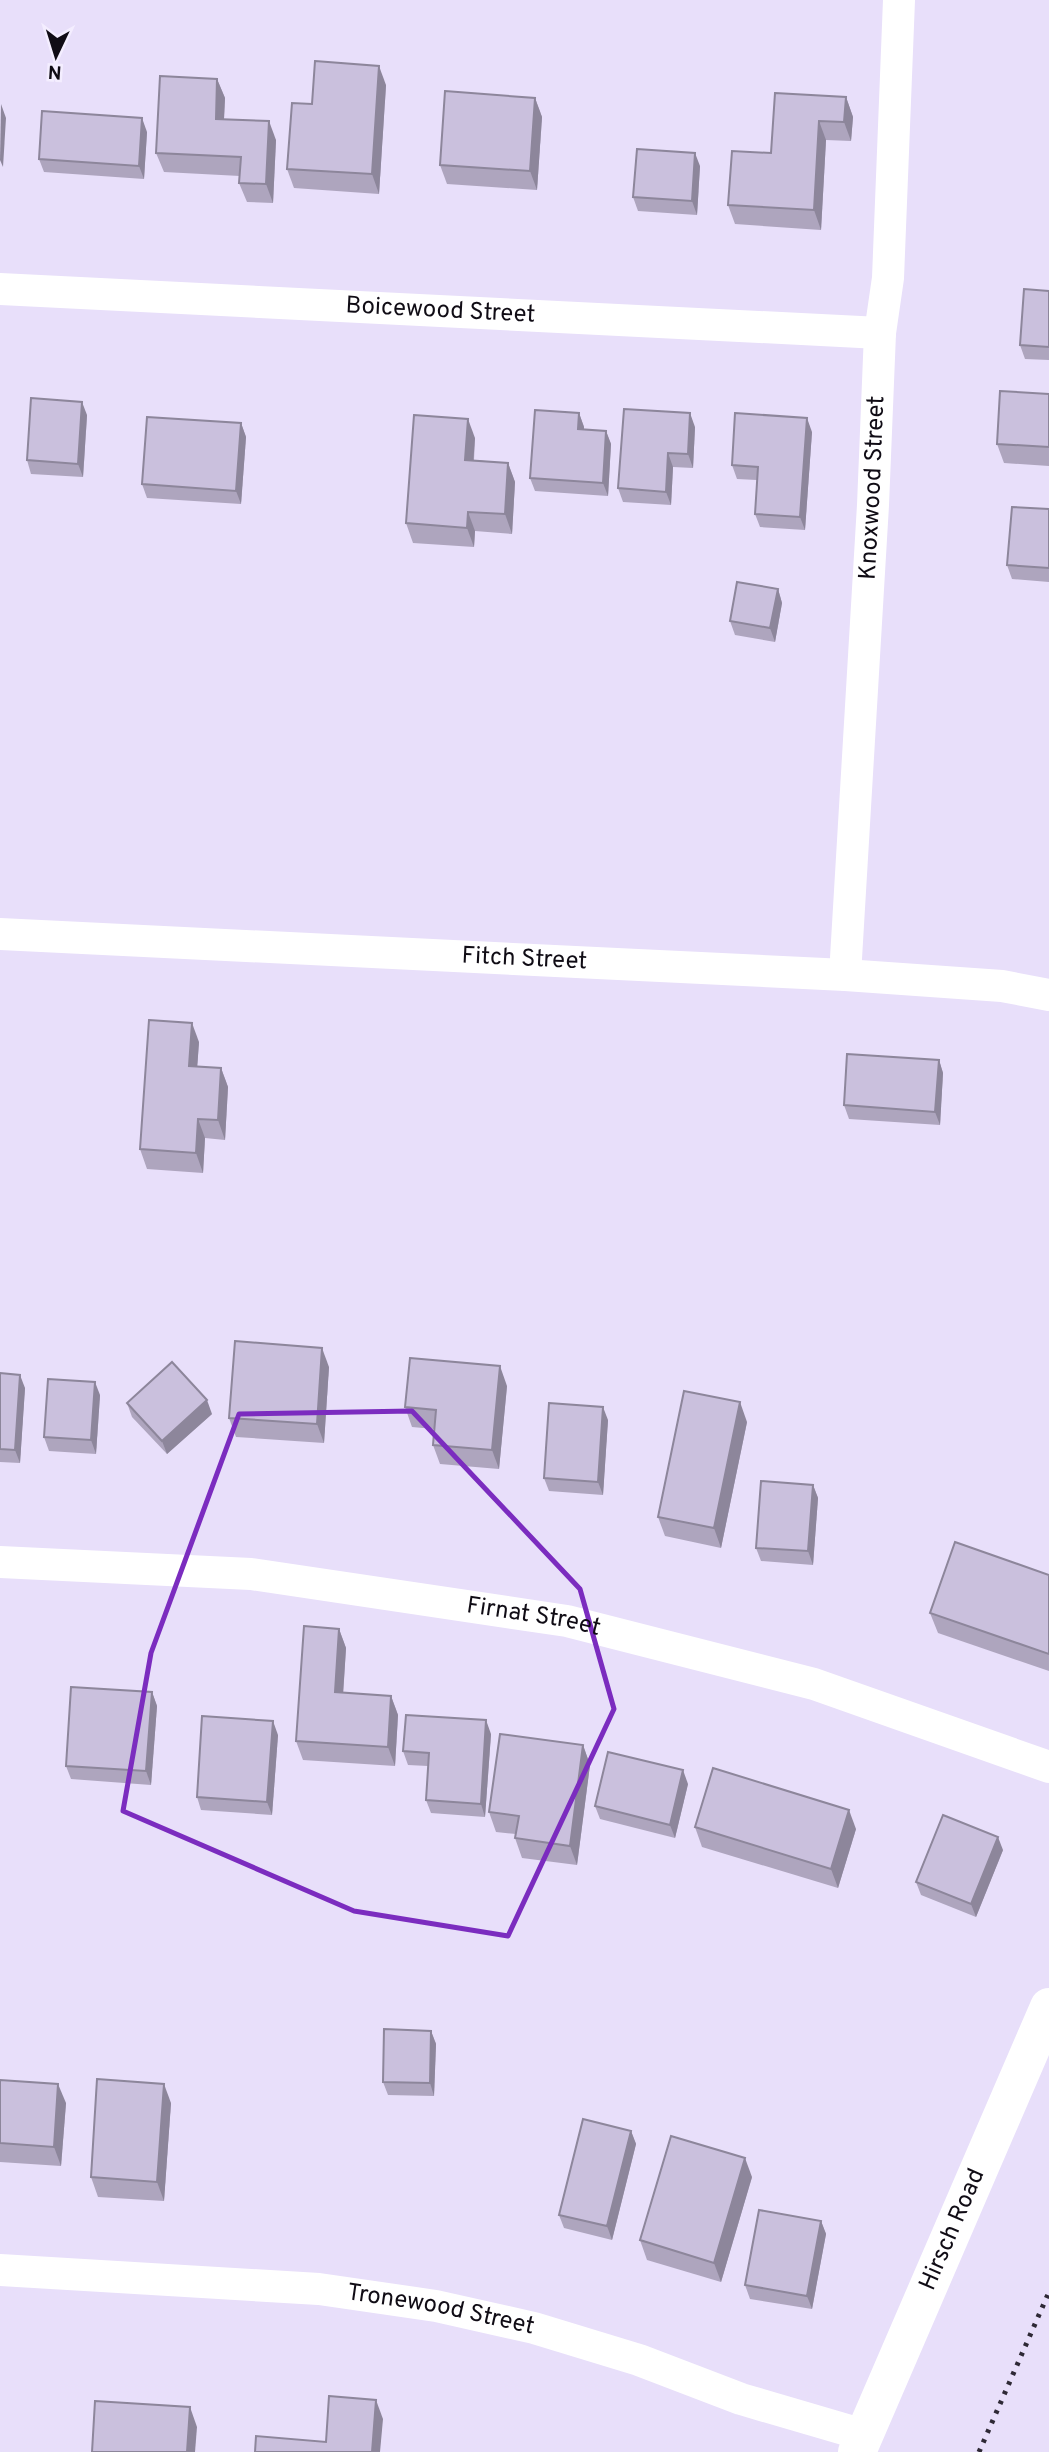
<svg xmlns="http://www.w3.org/2000/svg" width="1049" height="2452" viewBox="0 0 1049 2452" font-family="Overpass,sans-serif">
<style>
.lines{fill:none;stroke-linecap:round;stroke-linejoin:round}
.street{stroke:#fff;stroke-width:32}
.secondary{stroke:#fff;stroke-width:38}
.rail{stroke:#2e2935;stroke-width:5;stroke-dasharray:3.5 7;stroke-linecap:butt}
.wall{fill:#aea5be}
.shaded-wall{fill:#8d869b}
.building{fill:#cac0dd;stroke:#8d869b;stroke-width:2}
.marked{fill:none;stroke:#7b2cbf;stroke-width:5;stroke-linejoin:round}
.labels{text-anchor:middle;dominant-baseline:central;stroke-width:6;stroke-linejoin:round;paint-order:stroke}
.street-label{font-size:24px;fill:#100c15;stroke:#f4eeff}
</style>
<rect width="100%" height="100%" fill="#e8dffa"/>
<g class="lines">
<!-- street -->
<g class="street">
<path id="s1" d="M0 289 880 333"/>
<path id="s2" d="M0 934 845 975 1002 986 1049 995"/>
<path id="s3" d="M845 975 873 505 880 333 888 278 899 0"/>
<path id="s4" d="M0 1562 251 1574 567 1621 814 1684 1049 1767"/>
<path id="s5" d="M0 2270 319 2289 436 2306 534 2328 639 2360 741 2399 864 2435"/>
</g>
<!-- secondary -->
<path class="secondary" id="s6" d="M857 2452 1049 2007"/>
<!-- rail -->
<polyline class="rail" points="979,2452 1049,2292"/>
</g>
<!-- wall -->
<g class="wall">
<polygon points="217,79 225,98 224,119 276,140 273,203 247,202 239,183 240,176 164,172 156,153"/>
<polygon points="386,85 379,194 294,188 287,169 312,104"/>
<polygon points="846,97 853,117 851,141 826,140 821,230 735,224 728,205 771,153"/>
<polygon points="535,98 542,117 537,190 447,184 440,165"/>
<polygon points="147,132 144,179 44,172 39,159"/>
<polygon points="700,166 697,215 638,211 633,197"/>
<polygon points="1049,291 1049,360 1025,359 1020,345"/>
<polygon points="1049,394 1049,466 1004,463 997,444"/>
<polygon points="579,413 584,427 584,429 606,431 611,444 608,496 535,491 530,478"/>
<polygon points="87,415 83,477 31,474 27,460"/>
<polygon points="241,423 246,437 241,504 147,498 142,484"/>
<polygon points="695,427 693,468 673,467 671,505 623,502 618,488"/>
<polygon points="812,432 805,530 760,527 755,514 757,480 737,479 732,465"/>
<polygon points="475,438 474,460 508,463 515,482 512,534 475,531 474,547 413,543 406,523"/>
<polygon points="1049,509 1049,582 1012,579 1007,565"/>
<polygon points="778,589 782,603 775,642 735,635 730,621"/>
<polygon points="199,1042 197,1066 221,1068 228,1087 225,1140 205,1138 203,1173 147,1169 140,1149"/>
<polygon points="939,1060 943,1073 940,1125 849,1119 844,1105"/>
<polygon points="329,1367 324,1443 236,1437 229,1418"/>
<polygon points="0,1373 25,1388 20,1463 0,1462"/>
<polygon points="507,1386 499,1469 440,1464 433,1445 434,1429 412,1427 405,1407"/>
<polygon points="100,1395 96,1454 49,1451 44,1437"/>
<polygon points="127,1403 212,1414 167,1454 132,1417"/>
<polygon points="608,1420 603,1495 549,1491 544,1478"/>
<polygon points="747,1422 721,1548 665,1536 658,1517"/>
<polygon points="813,1485 818,1498 813,1565 761,1561 756,1548"/>
<polygon points="1049,1575 1049,1671 938,1633 930,1613"/>
<polygon points="339,1629 346,1648 343,1693 391,1696 398,1715 395,1766 303,1760 296,1741"/>
<polygon points="152,1692 157,1706 151,1785 71,1779 66,1766"/>
<polygon points="491,1734 485,1817 431,1813 426,1800 428,1766 408,1765 403,1751"/>
<polygon points="278,1735 272,1815 201,1810 197,1797"/>
<polygon points="583,1745 590,1765 577,1865 522,1858 515,1838 516,1834 496,1832 489,1812"/>
<polygon points="688,1784 675,1838 600,1819 595,1806"/>
<polygon points="695,1827 856,1829 838,1888 702,1847"/>
<polygon points="1003,1850 976,1917 921,1895 916,1882"/>
<polygon points="431,2031 436,2044 434,2096 388,2095 383,2082"/>
<polygon points="0,2080 66,2103 61,2166 0,2162"/>
<polygon points="171,2103 164,2201 98,2197 91,2177"/>
<polygon points="631,2131 636,2144 612,2240 564,2228 559,2215"/>
<polygon points="752,2177 721,2282 647,2260 640,2240"/>
<polygon points="821,2221 826,2234 812,2309 750,2299 745,2285"/>
</g>
<!-- shaded-wall -->
<g class="shaded-wall">
<polygon points="379,66 386,85 379,194 372,174"/>
<polygon points="217,79 225,98 223,138 216,119"/>
<polygon points="846,97 853,117 851,141 844,122"/>
<polygon points="535,98 542,117 537,190 530,171"/>
<polygon points="1,104 6,118 3,167 0,160"/>
<polygon points="142,118 147,132 144,179 139,166"/>
<polygon points="269,121 276,140 273,203 266,184"/>
<polygon points="819,121 826,140 821,230 814,210"/>
<polygon points="695,153 700,166 697,215 692,201"/>
<polygon points="82,402 87,415 83,477 78,464"/>
<polygon points="579,413 584,427 583,443 578,429"/>
<polygon points="690,413 695,427 693,468 688,454"/>
<polygon points="807,418 812,432 805,530 800,517"/>
<polygon points="468,419 475,438 472,479 465,460"/>
<polygon points="241,423 246,437 241,504 236,491"/>
<polygon points="606,431 611,444 608,496 603,483"/>
<polygon points="668,453 673,467 671,505 666,492"/>
<polygon points="508,463 515,482 512,534 505,514"/>
<polygon points="468,512 475,531 474,547 467,528"/>
<polygon points="778,589 782,603 775,642 770,628"/>
<polygon points="192,1023 199,1042 196,1085 189,1066"/>
<polygon points="939,1060 943,1073 940,1125 935,1112"/>
<polygon points="221,1068 228,1087 225,1140 218,1120"/>
<polygon points="198,1119 205,1138 203,1173 196,1153"/>
<polygon points="322,1348 329,1367 324,1443 317,1424"/>
<polygon points="500,1366 507,1386 499,1469 492,1450"/>
<polygon points="20,1375 25,1388 20,1463 15,1450"/>
<polygon points="95,1382 100,1395 96,1454 91,1440"/>
<polygon points="207,1400 212,1414 167,1454 162,1441"/>
<polygon points="740,1402 747,1422 721,1548 714,1528"/>
<polygon points="603,1407 608,1420 603,1495 598,1482"/>
<polygon points="813,1485 818,1498 813,1565 808,1551"/>
<polygon points="339,1629 346,1648 342,1711 335,1692"/>
<polygon points="152,1692 157,1706 151,1785 146,1771"/>
<polygon points="391,1696 398,1715 395,1766 388,1747"/>
<polygon points="486,1720 491,1734 485,1817 481,1804"/>
<polygon points="273,1721 278,1735 272,1815 267,1802"/>
<polygon points="583,1745 590,1765 577,1865 570,1846"/>
<polygon points="683,1770 688,1784 675,1838 670,1825"/>
<polygon points="849,1810 856,1829 838,1888 831,1869"/>
<polygon points="998,1837 1003,1850 976,1917 971,1904"/>
<polygon points="431,2031 436,2044 434,2096 430,2083"/>
<polygon points="58,2084 66,2103 61,2166 54,2147"/>
<polygon points="164,2084 171,2103 164,2201 157,2182"/>
<polygon points="631,2131 636,2144 612,2240 607,2226"/>
<polygon points="745,2158 752,2177 721,2282 714,2263"/>
<polygon points="821,2221 826,2234 812,2309 807,2296"/>
<polygon points="376,2400 383,2419 380,2452 372,2452"/>
<polygon points="190,2407 197,2427 195,2452 187,2452"/>
</g>
<!-- building -->
<g class="building">
<polygon points="315,61 379,66 372,174 287,169 292,103 312,104"/>
<polygon points="160,76 217,79 216,119 269,121 266,184 239,183 241,157 156,153"/>
<polygon points="445,91 535,98 530,171 440,165"/>
<polygon points="775,93 846,97 844,122 819,121 814,210 728,205 732,151 771,153"/>
<polygon points="42,111 142,118 139,166 39,159"/>
<polygon points="637,149 695,153 692,201 633,197"/>
<polygon points="1024,289 1049,291 1049,347 1020,345"/>
<polygon points="1000,391 1049,394 1049,447 997,444"/>
<polygon points="31,398 82,402 78,464 27,460"/>
<polygon points="624,409 690,413 688,454 668,453 666,492 618,488"/>
<polygon points="535,410 579,413 578,429 606,431 603,483 530,478"/>
<polygon points="735,413 807,418 800,517 755,514 758,467 732,465"/>
<polygon points="414,415 468,419 465,460 508,463 505,514 468,512 467,528 406,523"/>
<polygon points="147,417 241,423 236,491 142,484"/>
<polygon points="1012,507 1049,509 1049,568 1007,565"/>
<polygon points="737,582 778,589 770,628 730,621"/>
<polygon points="149,1020 192,1023 189,1066 221,1068 218,1120 198,1119 196,1153 140,1149"/>
<polygon points="847,1054 939,1060 935,1112 844,1105"/>
<polygon points="235,1341 322,1348 317,1424 229,1418"/>
<polygon points="410,1358 500,1366 492,1450 433,1445 436,1410 405,1407"/>
<polygon points="172,1362 207,1400 162,1441 127,1403"/>
<polygon points="0,1373 20,1375 15,1450 0,1449"/>
<polygon points="48,1379 95,1382 91,1440 44,1437"/>
<polygon points="684,1391 740,1402 714,1528 658,1517"/>
<polygon points="549,1403 603,1407 598,1482 544,1478"/>
<polygon points="761,1481 813,1485 808,1551 756,1548"/>
<polygon points="955,1542 1049,1575 1049,1654 930,1613"/>
<polygon points="304,1626 339,1629 335,1692 391,1696 388,1747 296,1741"/>
<polygon points="71,1687 152,1692 146,1771 66,1766"/>
<polygon points="406,1715 486,1720 481,1804 426,1800 429,1753 403,1751"/>
<polygon points="202,1716 273,1721 267,1802 197,1797"/>
<polygon points="500,1734 583,1745 570,1846 515,1838 519,1816 489,1812"/>
<polygon points="608,1752 683,1770 670,1825 595,1806"/>
<polygon points="713,1768 849,1810 831,1869 695,1827"/>
<polygon points="943,1815 998,1837 971,1904 916,1882"/>
<polygon points="384,2029 431,2031 430,2083 383,2082"/>
<polygon points="97,2079 164,2084 157,2182 91,2177"/>
<polygon points="0,2080 58,2084 54,2147 0,2143"/>
<polygon points="583,2119 631,2131 607,2226 559,2215"/>
<polygon points="671,2136 745,2158 714,2263 640,2240"/>
<polygon points="759,2210 821,2221 807,2296 745,2285"/>
<polygon points="329,2396 376,2400 372,2452 255,2452 256,2436 326,2442"/>
<polygon points="95,2401 190,2407 187,2452 92,2452"/>
</g>
<!-- marked area -->
<path class="marked" d="M412 1411 580 1589 614 1709 508 1936 354 1911 123 1811 151 1653 239 1414Z"/>
<g class="labels">
<!-- street labels -->
<g class="street-label">
<text stroke="none"><textPath href="#s1" startOffset="441">Boicewood Street</textPath></text>
<text stroke="none"><textPath href="#s3" startOffset="488">Knoxwood Street</textPath></text>
<text stroke="none"><textPath href="#s2" startOffset="525">Fitch Street</textPath></text>
<text stroke="none"><textPath href="#s4" startOffset="537">Firnat Street</textPath></text>
<text stroke="none"><textPath href="#s6" startOffset="242">Hirsch Road</textPath></text>
<text stroke="none"><textPath href="#s5" startOffset="443">Tronewood Street</textPath></text>
</g>
</g>
<!-- north arrow -->
<g transform="translate(56 56) rotate(184)" stroke="#f4eeff" stroke-width="5" paint-order="stroke">
<path d="M0-5L12 26L0 18L-12 26Z" fill="#100c15"/>
<text y="-10" font-size="19" font-weight="bold" text-anchor="middle" fill="#100c15">N</text>
</g>
</svg>
